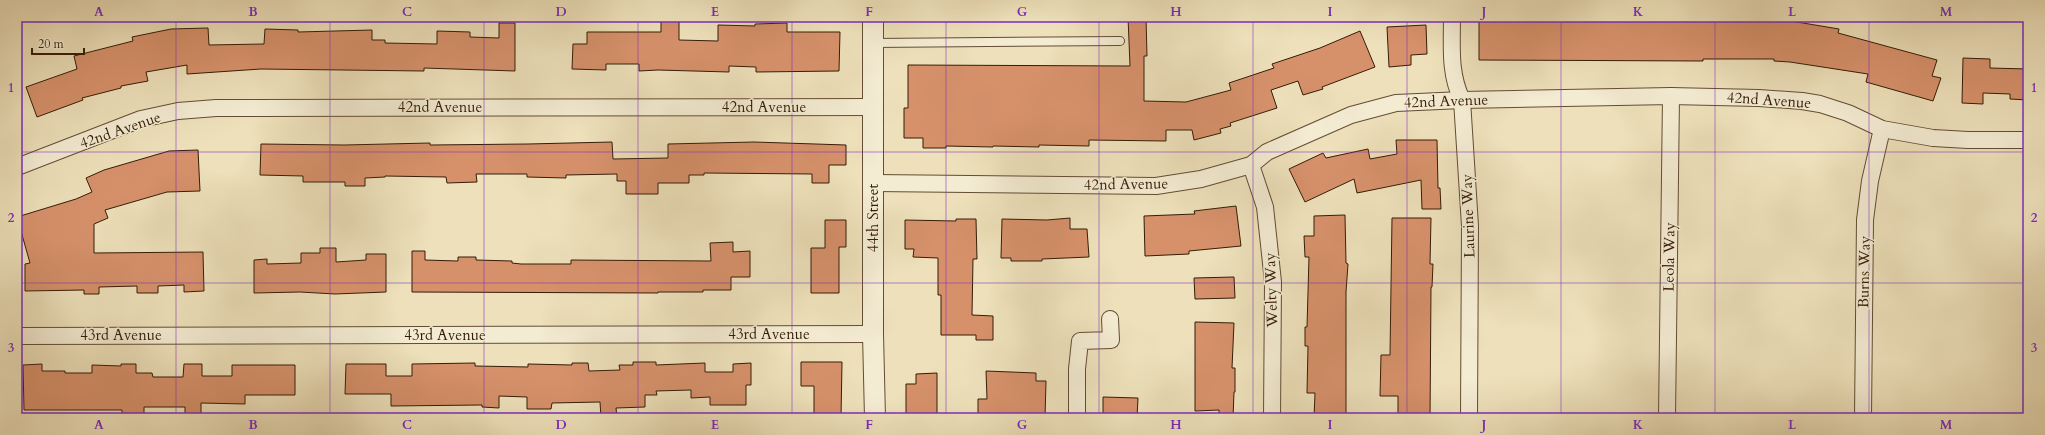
<svg xmlns="http://www.w3.org/2000/svg" width="2045" height="435" viewBox="0 0 2045 435" font-family="Cardo,serif">
<style>
.building{fill:#d6916b;stroke:#351c06}
.lines{fill:none;stroke-linecap:round;stroke-linejoin:round}
.service-casing{stroke:#634d33;stroke-width:10}
.minor-casing{stroke:#634d33;stroke-width:18}
.tertiary-casing{stroke:#634d33;stroke-width:22}
.service{stroke:#f3ebd2;stroke-width:8}
.minor{stroke:#f3ebd2;stroke-width:16}
.tertiary{stroke:#f3ebd2;stroke-width:20}
.grid{fill:none;stroke:#7b2cbf;stroke-width:1;stroke-opacity:0.55}
.labels{text-anchor:middle;dominant-baseline:central;stroke-width:3;stroke-linejoin:round;paint-order:stroke}
.street-label{font-size:15px;fill:#351c06;stroke:#f3ebd2}
.neatline{fill:none;stroke:#7b2cbf;stroke-width:1.5}
.grid-label{font-size:13px;text-anchor:middle;font-weight:bold;fill:#7b2cbf}
</style>
<rect width="100%" height="100%" fill="#ede0ba"/>
<filter id="stains"><feTurbulence type="fractalNoise" baseFrequency=".005" numOctaves="4"/><feColorMatrix values="0 0 0 0 .2 0 0 0 0 .09 0 0 0 0 .02 0 0 0 .5 -.17"/></filter>
<radialGradient id="worn" r=".72"><stop offset=".6" stop-color="#630" stop-opacity="0"/><stop offset="1" stop-color="#630" stop-opacity=".3"/></radialGradient>
<!-- building -->
<g class="building">
<polygon points="661,17 679,17 679,40 718,41 718,25 755,26 755,24 787,23 787,32 840,32 839,71 756,72 756,67 729,66 729,72 658,70 639,71 639,64 606,64 606,70 572,69 573,44 587,44 587,32 661,32"/>
<polygon points="1128,17 1146,17 1147,56 1144,56 1144,101 1186,102 1231,90 1229,83 1274,68 1272,64 1320,48 1360,31 1375,67 1322,87 1323,89 1303,95 1298,81 1271,90 1277,108 1230,123 1231,126 1220,129 1221,133 1194,140 1192,130 1166,130 1166,141 1089,140 1089,146 1039,145 1039,147 993,146 993,147 946,146 946,148 923,148 923,138 904,138 904,108 908,108 908,65 1130,66"/>
<polygon points="1494,17 1509,17 1509,21 1592,21 1592,17 1612,17 1612,19 1658,20 1749,19 1791,21 1839,29 1838,33 1937,60 1932,76 1941,78 1933,101 1866,82 1868,74 1790,62 1774,61 1774,59 1703,59 1703,61 1479,60 1479,20 1494,21"/>
<polygon points="499,23 515,23 515,71 424,68 424,71 261,69 187,74 187,65 146,72 148,81 121,86 121,88 82,98 83,100 37,117 26,87 77,69 74,56 133,41 132,37 171,29 208,28 209,45 264,44 265,29 298,30 298,32 372,30 372,40 385,40 385,43 437,44 437,31 470,32 470,37 499,38"/>
<polygon points="1426,25 1427,54 1411,55 1411,65 1389,67 1387,27"/>
<polygon points="1963,58 1990,59 1990,68 2028,69 2028,100 2010,99 2010,94 1983,93 1983,104 1962,103"/>
<polygon points="1396,140 1437,140 1438,188 1440,188 1441,209 1422,209 1421,180 1357,193 1354,179 1305,202 1289,169 1323,153 1326,158 1368,149 1370,159 1397,154"/>
<polygon points="612,142 613,159 668,158 668,144 754,142 846,145 846,165 829,165 829,183 812,183 812,174 704,173 704,175 689,175 689,183 658,183 658,194 626,194 626,181 617,181 617,174 566,175 566,178 527,177 527,174 476,174 477,182 447,183 446,177 385,176 385,177 365,178 365,186 345,186 345,182 303,182 303,176 260,175 261,144 344,145 430,143 430,145 528,144"/>
<polygon points="198,150 200,191 167,192 105,210 108,218 94,224 94,253 203,252 204,291 184,292 184,285 158,286 158,293 137,293 137,286 99,287 99,294 84,294 84,290 25,291 25,264 30,263 17,217 76,199 92,192 86,178 104,170 169,151"/>
<polygon points="1236,206 1241,246 1189,251 1189,254 1145,256 1144,216 1195,214 1194,211"/>
<polygon points="1345,215 1346,263 1348,264 1346,292 1346,418 1314,418 1315,393 1307,393 1308,346 1305,346 1305,327 1307,327 1309,257 1305,257 1304,236 1314,236 1314,216"/>
<polygon points="1070,218 1070,229 1087,229 1089,257 1042,259 1042,261 1011,261 1011,258 1001,258 1002,219 1047,220"/>
<polygon points="1392,218 1431,218 1430,264 1433,264 1432,287 1431,287 1430,418 1398,418 1398,396 1380,396 1381,355 1390,355"/>
<polygon points="956,219 976,219 977,259 973,259 972,315 993,316 993,340 976,340 976,335 941,335 941,295 938,295 938,258 913,257 914,249 905,249 905,220 956,221"/>
<polygon points="825,220 846,220 846,247 839,247 839,293 811,293 811,248 825,248"/>
<polygon points="733,242 733,252 750,251 750,277 731,277 731,290 703,290 703,292 658,292 658,293 412,292 412,251 425,251 425,260 458,261 458,257 476,257 476,260 512,261 512,263 521,264 571,264 571,260 711,261 710,243"/>
<polygon points="320,248 336,248 336,262 366,260 366,254 386,254 386,292 335,294 300,292 254,293 254,260 267,259 267,264 301,263 301,253 320,253"/>
<polygon points="1234,277 1235,298 1195,299 1194,278"/>
<polygon points="1195,322 1234,323 1232,368 1235,368 1235,392 1234,392 1233,418 1219,418 1219,410 1195,411"/>
<polygon points="633,362 656,362 656,365 705,363 705,372 733,372 733,364 751,363 751,385 746,385 746,405 710,405 710,397 691,398 691,390 656,391 657,395 645,395 645,407 616,408 617,418 601,418 600,402 552,403 551,409 527,409 527,397 499,396 499,408 482,407 482,405 391,406 391,394 345,394 346,364 386,364 386,376 412,376 412,364 475,363 475,366 528,367 528,364 572,365 572,363 588,363 589,371 620,370 619,365 633,365"/>
<polygon points="801,362 842,362 841,418 814,418 814,386 801,386"/>
<polygon points="42,364 42,371 65,371 65,373 92,373 92,365 121,366 121,364 136,364 136,373 152,373 153,377 183,377 184,364 202,364 202,376 232,376 232,365 295,365 295,395 245,395 245,404 201,403 201,418 185,418 185,407 144,407 144,418 122,418 122,410 24,410 23,365"/>
<polygon points="986,371 1036,373 1036,381 1046,381 1045,418 978,418 978,399 987,399"/>
<polygon points="937,373 937,418 906,418 906,384 916,384 916,374"/>
<polygon points="1103,397 1138,398 1137,418 1103,417"/>
</g>
<g class="lines">
<!-- service casing -->
<g class="service-casing">
<polyline id="service" points="873,43 1120,41"/>
</g>
<!-- minor casing -->
<g class="minor-casing">
<g id="minor">
<path d="M1452 17C1452 46 1449 73 1462 100L1470 226 1469 418"/>
<polyline points="1251,165 1265,207 1273,282 1272,418"/>
<polyline points="17,167 141,119 178,111 216,108 874,107"/>
<polyline points="874,183 1156,186 1201,179 1251,165 1267,152 1351,115 1396,103 1462,100 1671,96 1759,98 1802,101 1820,104 1848,113 1882,129 1933,138 1968,140 2028,140"/>
<polyline points="17,336 873,334"/>
<polyline points="1077,418 1077,369 1080,341 1111,340 1110,319"/>
<polyline points="1667,418 1671,96"/>
<polyline points="1863,418 1865,220 1870,181 1882,129"/>
</g>
</g>
<!-- tertiary casing -->
<g class="tertiary-casing">
<polyline id="tertiary" points="873,17 873,334 875,418"/>
</g>
<!-- service -->
<use href="#service" class="service"/>
<!-- minor -->
<use href="#minor" class="minor"/>
<!-- tertiary -->
<use href="#tertiary" class="tertiary"/>
</g>
<!-- grid -->
<path class="grid" d="M176 17V418M330 17V418M484 17V418M638 17V418M792 17V418M946 17V418M1099 17V418M1253 17V418M1407 17V418M1561 17V418M1715 17V418M1869 17V418M17 152H2028M17 283H2028"/>
<g class="labels">
<!-- street labels -->
<g class="street-label">
<text transform="translate(1769 100) rotate(4)">42nd Avenue</text>
<text transform="translate(1446 101) rotate(-2)">42nd Avenue</text>
<text x="440" y="107">42nd Avenue</text>
<text x="764" y="107">42nd Avenue</text>
<text transform="translate(120 130) rotate(-19)">42nd Avenue</text>
<text transform="translate(1126 184) rotate(-1)">42nd Avenue</text>
<text transform="translate(1468 216) rotate(-92)">Laurine Way</text>
<text transform="translate(873 218) rotate(-90)">44th Street</text>
<text transform="translate(1669 257) rotate(-89)">Leola Way</text>
<text transform="translate(1864 272) rotate(-89)">Burns Way</text>
<text transform="translate(1271 290) rotate(-92)">Welty Way</text>
<text x="769" y="334">43rd Avenue</text>
<text x="121" y="335">43rd Avenue</text>
<text x="445" y="335">43rd Avenue</text>
</g>
</g>
<!-- margin -->
<rect width="2045" height="435" fill="none" stroke="#ede0ba" stroke-width="44"/>
<!-- scale -->
<path d="M32 48v6h52v-6" fill="none" stroke="#351c06" stroke-width="2"/>
<text x="38" y="48" font-size="12" fill="#351c06" stroke="#f3ebd2" stroke-width="3" paint-order="stroke">20 m</text>
<rect x="22" y="22" width="2001" height="391" class="neatline"/>
<g class="grid-label">
<text x="99" y="16">A</text>
<text x="253" y="16">B</text>
<text x="407" y="16">C</text>
<text x="561" y="16">D</text>
<text x="715" y="16">E</text>
<text x="869" y="16">F</text>
<text x="1022" y="16">G</text>
<text x="1176" y="16">H</text>
<text x="1330" y="16">I</text>
<text x="1484" y="16">J</text>
<text x="1638" y="16">K</text>
<text x="1792" y="16">L</text>
<text x="1946" y="16">M</text>
<text x="11" y="92">1</text>
<text x="2034" y="92">1</text>
<text x="11" y="222">2</text>
<text x="2034" y="222">2</text>
<text x="11" y="352">3</text>
<text x="2034" y="352">3</text>
<text x="99" y="429">A</text>
<text x="253" y="429">B</text>
<text x="407" y="429">C</text>
<text x="561" y="429">D</text>
<text x="715" y="429">E</text>
<text x="869" y="429">F</text>
<text x="1022" y="429">G</text>
<text x="1176" y="429">H</text>
<text x="1330" y="429">I</text>
<text x="1484" y="429">J</text>
<text x="1638" y="429">K</text>
<text x="1792" y="429">L</text>
<text x="1946" y="429">M</text>
</g>
<rect width="100%" height="100%" filter="url(#stains)"/>
<rect width="100%" height="100%" fill="url(#worn)"/>
</svg>
